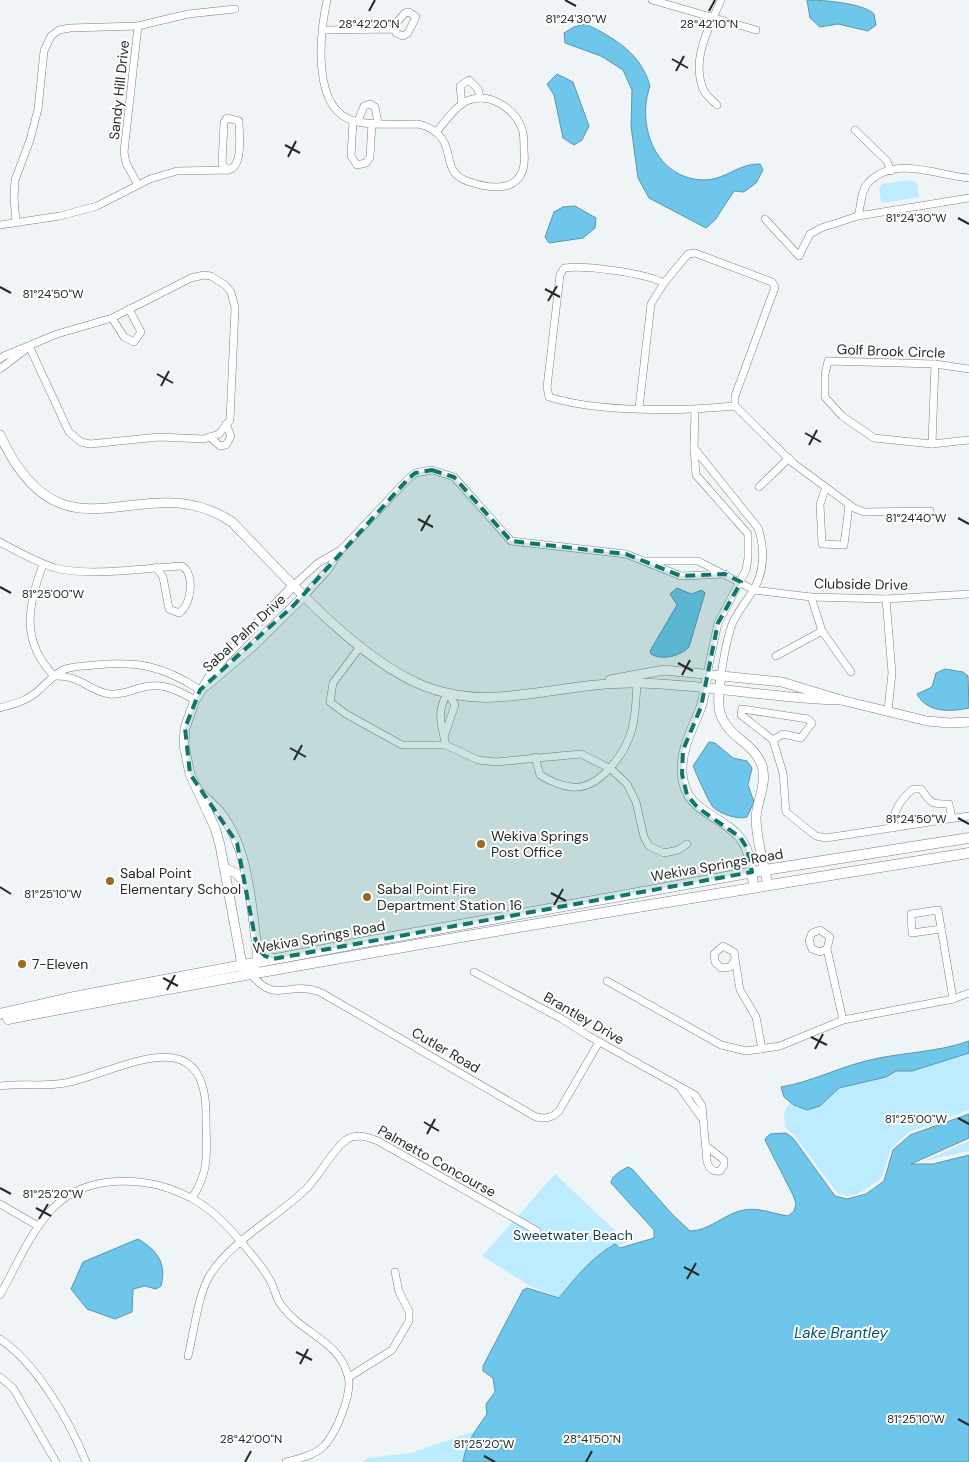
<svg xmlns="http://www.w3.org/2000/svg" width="969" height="1462" viewBox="0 0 969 1462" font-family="'DM Sans',sans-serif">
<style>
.green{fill:#bdebff}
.water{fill:#6ec6ea;stroke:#5997b0}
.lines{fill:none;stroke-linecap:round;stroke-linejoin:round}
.minor-casing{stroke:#7d8183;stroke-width:8}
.tertiary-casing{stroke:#7d8183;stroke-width:10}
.secondary-casing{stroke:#7d8183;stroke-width:11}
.minor{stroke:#fff;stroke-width:7}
.tertiary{stroke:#fff;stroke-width:9}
.secondary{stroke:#fff;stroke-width:10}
.marked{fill:#0f766e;fill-opacity:0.2;stroke:#0f766e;stroke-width:4;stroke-dasharray:10 6;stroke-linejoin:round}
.ticks{fill:none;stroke:#272929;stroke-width:2}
.poi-dot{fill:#9d6820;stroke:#fff;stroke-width:2}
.labels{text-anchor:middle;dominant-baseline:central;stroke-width:4;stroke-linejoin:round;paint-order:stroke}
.street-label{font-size:14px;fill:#272929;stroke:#fff}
.poi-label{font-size:14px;fill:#272929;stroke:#fff;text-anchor:start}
.park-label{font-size:14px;fill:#163e4e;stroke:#fff}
.water-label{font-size:15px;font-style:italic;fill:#025169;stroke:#fff}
.ticks-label{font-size:12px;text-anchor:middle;fill:#272929;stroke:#fff;stroke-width:4;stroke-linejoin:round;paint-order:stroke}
</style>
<rect width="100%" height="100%" fill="#eff4f6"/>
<!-- green -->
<g class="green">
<polygon points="910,180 917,183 919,197 884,203 881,201 879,189 882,184"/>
<polygon points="969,1053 969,1110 909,1132 891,1148 881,1179 858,1194 847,1196 838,1194 795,1136 785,1127 784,1113 790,1101 807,1110 820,1105 839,1088 886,1077 896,1071 912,1071"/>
<polygon points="969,1141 969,1151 924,1161"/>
<polygon points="555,1174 627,1242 617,1246 614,1244 575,1278 559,1298 530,1286 482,1256 513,1221 539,1235 541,1230 518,1216"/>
<polygon points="475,1431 465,1450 463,1462 362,1462 368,1458 411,1453"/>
</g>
<!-- water -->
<g class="water">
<path d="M807 0C822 0 864 3 874 14L876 25 868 31 838 24 820 27 810 18Z"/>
<path d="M586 24C614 38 641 53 650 86 636 126 656 180 705 180 725 180 739 163 760 164L763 170 756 183 744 192 734 191 715 220 706 228 649 198 638 178 631 126 632 90 623 70 601 56 565 43 564 33 574 27Z"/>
<polygon points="557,74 573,82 589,126 582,140 574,145 563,138 554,95 547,84"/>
<polygon points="575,206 596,218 595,228 583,238 549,243 545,237 554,212 563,207"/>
<path d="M677 588 691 594 702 590 705 593 689 647C680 656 662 661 651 654L650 651 677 605 670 594Z"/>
<path d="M945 669 963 672 968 676 969 708C950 712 927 713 917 694L932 687 936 673Z"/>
<path d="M709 742 715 743 733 758 747 761 752 768 748 785 754 802 747 817C738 820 720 814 713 807 709 803 696 773 693 766Z"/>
<path d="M969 1041V1053L912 1071H896L886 1077 839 1088 820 1106 807 1110 794 1105 784 1097 781 1087C811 1082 837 1068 866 1061 900 1052 936 1053 969 1041Z"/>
<path d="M969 1114V1138L911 1164H933L969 1155V1462H463C466 1442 476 1430 487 1414L486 1404 495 1392 493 1378 483 1371V1366L523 1290 527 1288 559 1298C576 1277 591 1258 615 1244L620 1248 654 1238V1230L611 1183C611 1176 622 1170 628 1167L632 1169 672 1214 690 1231C710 1231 725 1213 744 1210 758 1207 774 1214 788 1216L794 1211 796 1204 793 1195 766 1142 765 1139 770 1134 786 1133 793 1138 835 1196 847 1199 866 1194 884 1181 893 1150 910 1135Z"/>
<path d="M138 1239C157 1250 167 1263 161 1286L156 1289 145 1286 133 1289 132 1312 115 1319 87 1309 71 1289 83 1262Z"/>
</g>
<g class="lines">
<!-- minor casing -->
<g class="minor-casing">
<g id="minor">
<path d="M327 0C320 33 311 109 354 121 374 126 398 124 419 124 463 137 436 170 467 181 498 192 528 191 524 151 524 145 524 138 523 132 517 110 491 92 469 100 456 105 446 121 436 132"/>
<polyline points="652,0 756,30"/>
<polyline points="324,30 395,29 396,33 403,36 408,33 416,17 409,12 405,13 396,23 395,29"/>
<polyline points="462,104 460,86 469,80 478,89 480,98"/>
<path d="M717 105C713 101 707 96 704 91 690 60 709 28 721 0"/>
<polyline points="353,121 351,156 357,165 366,163 370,157 372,123"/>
<polyline points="358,121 364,106 370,104 375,107 378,123"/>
<polyline points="855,130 887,161 891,171"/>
<polyline points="138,185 126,163 124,152 138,26"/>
<polyline points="858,216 969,198"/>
<path d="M765 219 799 256 810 234 821 228 858 216C861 206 861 190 868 183 894 154 939 176 969 178"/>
<polyline points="16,222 14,198 15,180 30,140 38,109 44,51 51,36 59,30 70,28 138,26 188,14 235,9"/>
<path d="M0 225 60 216 97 206 150 179 177 171 228 170C244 167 239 133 239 121L227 118 224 122 222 164 228 170"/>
<polyline points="112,318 124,337 134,342 141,332 129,309"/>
<polyline points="0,359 4,356 57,334 112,318 191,278 204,275 211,276 225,285 231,292 235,308 230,420 219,434 204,439 159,437 90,444 81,442 69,432 29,346"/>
<polyline points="0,369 25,350"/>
<polyline points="969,369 935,364 828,361 825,374 825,397 842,416 874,438 932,444 969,440"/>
<path d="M735 406C682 411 600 413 549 397L547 387 560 275 564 268C585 265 645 273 664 283L688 254 695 253 772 282 775 287 735 396V406L793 463 854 508 864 512 930 511"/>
<polyline points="639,408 651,304 664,283"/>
<polyline points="695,410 694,448 696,475 748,534 748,558 746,570 718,623 707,674"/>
<polyline points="210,437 220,446 226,445 231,436 226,424"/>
<polyline points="932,444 935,364"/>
<path d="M694 448 758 528C765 548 765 573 752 592 746 602 738 611 733 622 726 639 724 657 721 675"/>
<polyline points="759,487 789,458"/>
<polyline points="826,487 820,504 822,544 844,545 849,505"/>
<path d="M0 542C18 552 36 562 55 568 90 577 144 568 182 566 195 574 192 604 179 613L169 609 163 577 156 567"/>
<polyline points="644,561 698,561 754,590 811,597 886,599 969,594"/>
<path d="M43 564C28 607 20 640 54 676"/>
<polyline points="294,585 318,563 339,551"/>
<polyline points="305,595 327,571 341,550 408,479 415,473 432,470 454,477 511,541 626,554 681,576 725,574"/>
<polyline points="811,597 822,631 851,672"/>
<polyline points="886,599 892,673 888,710"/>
<polyline points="360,647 333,683 330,702 346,714 402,745 446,745"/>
<polyline points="776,656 822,631"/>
<path d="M54 676C81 675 87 690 109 694 119 695 127 692 136 689 159 681 174 688 195 700"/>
<path d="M0 708C14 704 27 701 38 691 46 684 54 674 65 669 74 666 86 666 95 665 139 661 163 666 200 690"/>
<polygon points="742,709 808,719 812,723 801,738 783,734 773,740 741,715"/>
<path d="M444 737 455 705 448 693C436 709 441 726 446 745"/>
<polyline points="773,740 783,773 786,812 816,836 826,838 969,816"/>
<polyline points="446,745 478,760 496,762 581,754 611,769 627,784 636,802 644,837 649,846 664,853 678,850 687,844"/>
<path d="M535 757 540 775C550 781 560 786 572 787 600 790 626 752 632 729 636 714 636 698 637 683"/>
<path d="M893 828C892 811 901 799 913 789H921C932 804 930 804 949 804L952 818"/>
<polyline points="941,929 912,933 911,914 938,910 953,999"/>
<polyline points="827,949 820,952 812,949 809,941 812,933 820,930 830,937 827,949 843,1020"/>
<polyline points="735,960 730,967 721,968 715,962 714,954 723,946 734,952 740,990 756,1017 762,1049"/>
<path d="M474 972 562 1019 587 1035 695 1095 702 1106 707 1162C710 1169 712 1172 720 1171L724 1165V1160L706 1146"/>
<path d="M250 973C276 1006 287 980 320 992L536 1117C546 1119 552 1118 559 1111L599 1042"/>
<polyline points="607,981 721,1045 746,1051 780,1046 843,1020 953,999 969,993"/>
<path d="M0 1086C22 1083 43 1087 65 1083 120 1072 207 1015 206 1117 206 1150 211 1169 192 1198"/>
<polyline points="681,1089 701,1117"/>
<polyline points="0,1204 38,1226"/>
<path d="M0 1295C16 1267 30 1232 53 1208 88 1172 150 1176 191 1198 211 1208 228 1226 242 1243 252 1255 264 1268 271 1282 275 1290 276 1299 282 1306 301 1333 340 1341 348 1376 353 1393 336 1433 324 1446 315 1455 299 1459 286 1462"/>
<path d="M0 1339C38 1365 69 1420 86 1462"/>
<path d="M188 1356C194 1332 198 1294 210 1275 233 1239 278 1217 307 1188 320 1175 333 1149 346 1140 356 1133 368 1137 378 1141L537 1231"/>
<polyline points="0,1377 13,1388 56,1462"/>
<polyline points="349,1377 392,1350 409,1321 409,1311 399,1292 395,1272"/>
</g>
</g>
<!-- tertiary casing -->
<g class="tertiary-casing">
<g id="tertiary">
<path d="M0 435C64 574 143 462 232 522 283 574 351 653 417 683 441 694 471 699 498 697 545 694 590 682 637 683 706 684 773 699 841 700"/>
<path d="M707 674C706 685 704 697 701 707 692 730 681 748 682 773 685 814 721 813 741 839 751 852 751 871 754 887"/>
<path d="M721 675C717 705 715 720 741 740 749 746 756 752 761 763 769 782 756 801 756 819 757 842 763 863 768 884"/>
<polyline points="610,680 664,670 782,682 841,700 927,721 949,723 969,722"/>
<polyline points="206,686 252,647 305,595"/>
<path d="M198 790C205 798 214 805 220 812 249 849 251 904 257 948V962L254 967"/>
<polyline points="224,868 236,873 246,884"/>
<polyline points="246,969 242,965 220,845 215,828 190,774 184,745 185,728 195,700 218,664 294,585"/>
</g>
</g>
<!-- secondary casing -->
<g class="secondary-casing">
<g id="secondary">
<polyline points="257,948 265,956 273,959"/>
<polyline points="0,1014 69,998 365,942 765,870 969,838"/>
<path d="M8 1019C328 958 648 904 969 853"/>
</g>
</g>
<!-- minor -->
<use href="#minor" class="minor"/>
<!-- tertiary -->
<use href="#tertiary" class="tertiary"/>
<!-- secondary -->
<use href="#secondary" class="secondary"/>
</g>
<!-- marked area -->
<path class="marked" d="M432 470 454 477 511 541 626 554 681 576 725 574 741 582 718 623 701 707 683 750 682 774 687 795 698 808 740 837 747 848 752 872 273 959 265 956 257 948 237 843 190 774 185 728 200 690 294 605 408 479 415 473Z"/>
<!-- ticks -->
<path class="ticks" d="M565 0 576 6M369 11 375 0M709 11 715 0M672 59 688 68M676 71 684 56M285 145 300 153M288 157 296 141M958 218 969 224M0 287 11 293M545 289 560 297M548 301 557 286M157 374 173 383M161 386 169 371M805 433 821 442M809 445 817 430M958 518 969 524M418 519 433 527M421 531 430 515M0 587 11 593M678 663 693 671M682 675 690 660M290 748 306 757M294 760 302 745M958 818 969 824M0 887 11 894M551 893 566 901M554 905 563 889M163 978 178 986M167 990 175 975M811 1037 827 1045M815 1049 823 1034M958 1118 969 1124M424 1122 439 1131M427 1134 435 1119M0 1188 11 1194M36 1208 51 1216M39 1219 48 1204M684 1267 699 1275M687 1279 696 1263M296 1352 312 1360M300 1364 308 1349M958 1419 969 1425M484 1456 495 1462M245 1462 251 1451M586 1462 592 1451"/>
<!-- markers -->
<g class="poi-dot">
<circle cx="481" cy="844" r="5"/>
<circle cx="110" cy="881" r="5"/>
<circle cx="367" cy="897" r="5"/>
<circle cx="22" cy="964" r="5"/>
</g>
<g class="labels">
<!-- street labels -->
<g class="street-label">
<text transform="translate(119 90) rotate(-84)">Sandy Hill Drive</text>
<text transform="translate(891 351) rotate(2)">Golf Brook Circle</text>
<text transform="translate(861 584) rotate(1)">Clubside Drive</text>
<text transform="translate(244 633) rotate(-43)">Sabal Palm Drive</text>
<text transform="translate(717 865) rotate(-10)">Wekiva Springs Road</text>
<text transform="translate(319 937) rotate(-10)">Wekiva Springs Road</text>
<text transform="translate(584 1018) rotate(30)">Brantley Drive</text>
<text transform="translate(446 1050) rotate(30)">Cutler Road</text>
<text transform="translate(437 1161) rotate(29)">Palmetto Concourse</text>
</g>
<!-- poi labels -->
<g class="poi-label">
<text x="491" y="836">Wekiva Springs<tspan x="491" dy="16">Post Office</tspan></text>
<text x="120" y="873">Sabal Point<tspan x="120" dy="16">Elementary School</tspan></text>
<text x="377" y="889">Sabal Point Fire<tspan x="377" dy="16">Department Station 16</tspan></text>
<text x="32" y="964">7-Eleven</text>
</g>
<!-- park labels -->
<g class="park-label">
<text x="573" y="1235">Sweetwater Beach</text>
</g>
<!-- water labels -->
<g class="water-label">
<text x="841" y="1333">Lake Brantley</text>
</g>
</g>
<g class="ticks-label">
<text x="576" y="23">81°24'30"W</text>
<text x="369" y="28">28°42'20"N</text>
<text x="709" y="28">28°42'10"N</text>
<text x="916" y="222">81°24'30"W</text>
<text x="53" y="298">81°24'50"W</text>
<text x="916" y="522">81°24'40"W</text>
<text x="53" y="598">81°25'00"W</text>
<text x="916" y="823">81°24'50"W</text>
<text x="53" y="898">81°25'10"W</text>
<text x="916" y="1123">81°25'00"W</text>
<text x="53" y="1198">81°25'20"W</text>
<text x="916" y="1423">81°25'10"W</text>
<text x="251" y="1443">28°42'00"N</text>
<text x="592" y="1443">28°41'50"N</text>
<text x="484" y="1448">81°25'20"W</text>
</g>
</svg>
